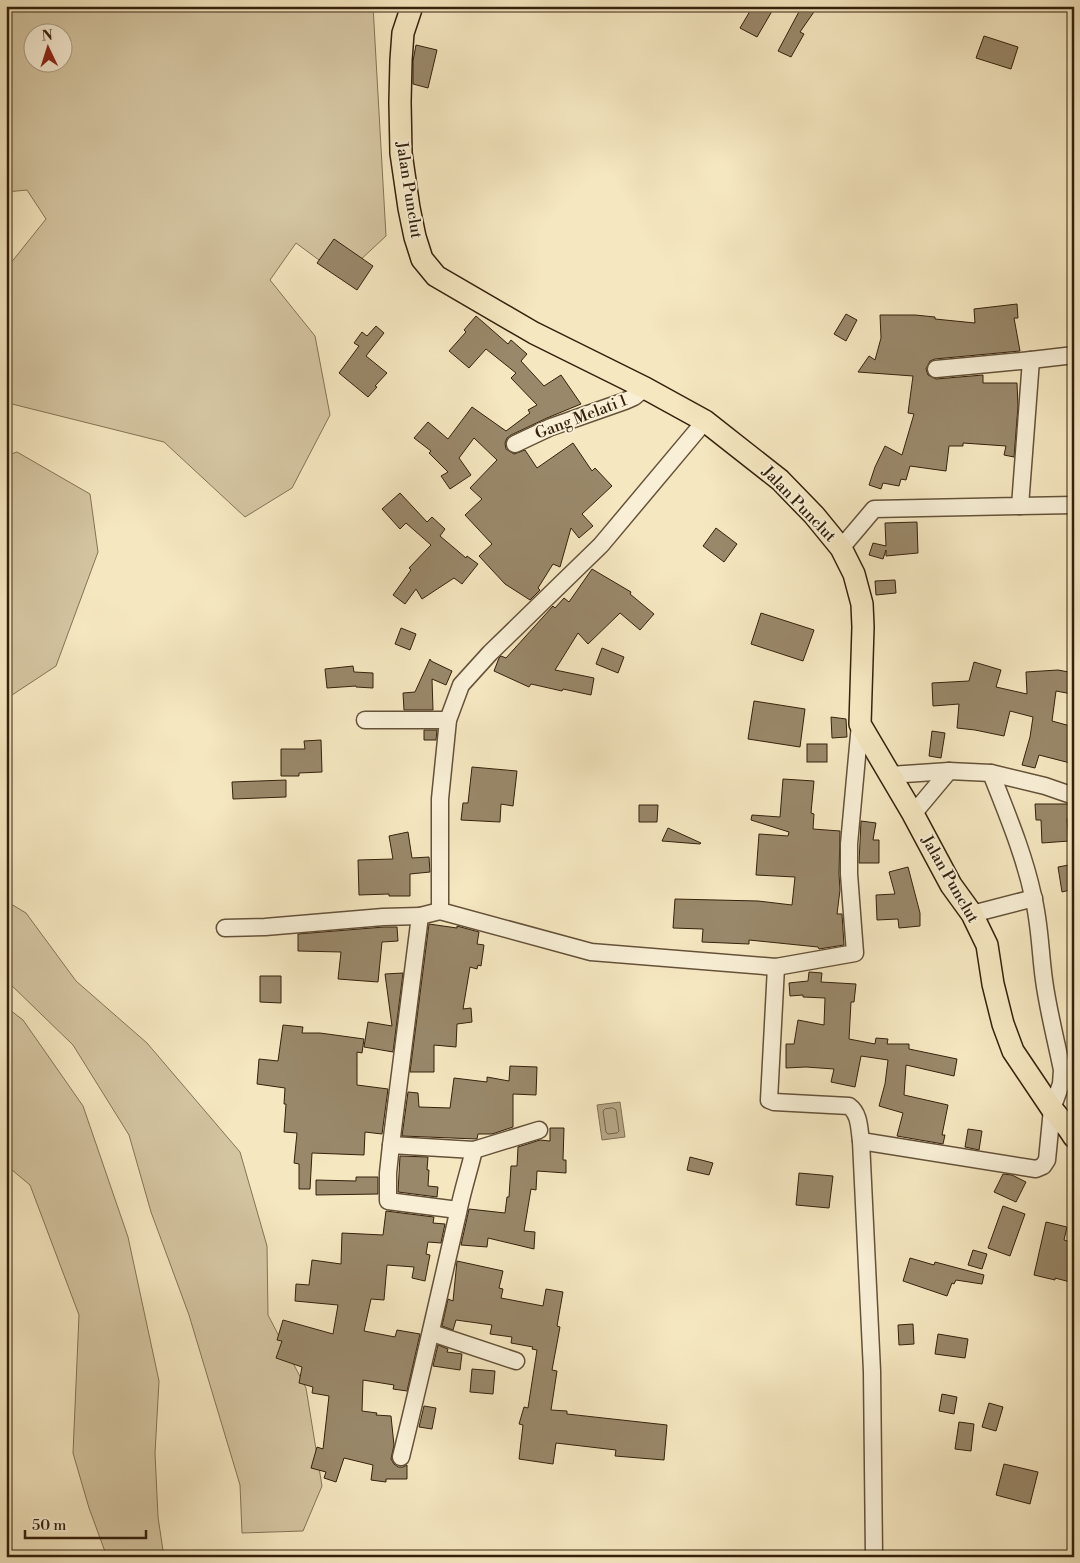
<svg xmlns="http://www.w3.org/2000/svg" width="1080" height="1563" viewBox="0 0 1080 1563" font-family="'Libre Bodoni',serif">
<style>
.green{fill:#d4c5a1;stroke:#847356;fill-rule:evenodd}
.water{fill:#b4a483;stroke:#817053}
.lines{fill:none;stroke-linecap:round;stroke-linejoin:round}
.shore{stroke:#746248;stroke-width:1}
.building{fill:#99886a;stroke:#35210c}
.minor-casing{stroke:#655239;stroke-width:19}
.major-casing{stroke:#35210c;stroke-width:24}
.minor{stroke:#f8efd6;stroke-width:16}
.major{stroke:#f5e7c0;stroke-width:21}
.labels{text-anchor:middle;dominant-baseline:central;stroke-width:4;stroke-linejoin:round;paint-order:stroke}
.street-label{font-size:16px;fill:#35210c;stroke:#f8efd6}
</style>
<rect width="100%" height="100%" fill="#f5e7c0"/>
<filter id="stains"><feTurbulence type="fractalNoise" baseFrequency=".004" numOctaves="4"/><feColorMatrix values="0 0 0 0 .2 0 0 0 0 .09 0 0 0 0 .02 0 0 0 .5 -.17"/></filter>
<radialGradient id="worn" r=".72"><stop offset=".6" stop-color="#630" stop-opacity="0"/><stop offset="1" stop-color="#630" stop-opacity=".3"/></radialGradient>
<!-- green -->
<g class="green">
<path d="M9 6H373L386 236 342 277 296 243 270 280 315 336 330 415 292 488 245 517 164 442 12 404 6 399V269L46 219 27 190 6 192V11ZM32 32H62V62H32Z"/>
<polygon points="17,452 90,494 98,552 56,666 6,699 6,456"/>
<polygon points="6,901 26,913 76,981 147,1043 240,1152 267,1246 268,1315 306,1388 322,1486 303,1531 242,1533 240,1485 189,1315 151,1212 129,1135 73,1045 6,980"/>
<polygon points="6,1007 23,1020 83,1106 128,1237 159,1381 155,1453 158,1517 164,1557 107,1557 89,1508 73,1453 79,1315 30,1185 6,1165"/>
</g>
<!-- water -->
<polygon class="water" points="620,1102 625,1137 602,1140 597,1105"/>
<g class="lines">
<!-- shore -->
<polygon class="shore" points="613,1108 616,1110 619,1131 617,1133 608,1134 606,1132 603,1111 605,1109"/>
</g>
<!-- building -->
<g class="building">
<polygon points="753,6 775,6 757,37 740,28"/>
<polygon points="802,6 818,6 800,32 804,34 791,57 778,51"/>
<polygon points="984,36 1018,47 1011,69 976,58"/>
<polygon points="416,45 437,50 428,88 413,84 413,61"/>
<polygon points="334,239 373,266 357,290 317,263"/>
<polygon points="1017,304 1018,318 1014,318 1020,351 935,359 930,361 926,369 928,375 936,379 983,375 983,383 1017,383 1018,406 1014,457 1004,455 1006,446 963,443 963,446 949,446 946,471 910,466 906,480 901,479 899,486 883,483 881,489 869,485 875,467 885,446 902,455 914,414 908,413 913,376 858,372 869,356 875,360 881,338 880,315 915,315 935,317 935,319 975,323 974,309"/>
<polygon points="846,314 857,320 846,341 834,334"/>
<polygon points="476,316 508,344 511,340 527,354 521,361 544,386 561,375 581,404 547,418 511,435 507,438 505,443 506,449 514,454 525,450 537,468 573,443 592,471 595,468 612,486 582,514 593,526 579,538 571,528 560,567 553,564 538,588 540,590 530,600 505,584 479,556 492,544 465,515 482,499 470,488 497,460 474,438 459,458 471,475 450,489 441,476 448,472 429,453 431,451 414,438 428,422 448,439 472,407 506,431 530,413 528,410 537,405 511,378 516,373 486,349 469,368 449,351 466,332 464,330"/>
<polygon points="376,326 384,333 366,356 387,373 375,386 377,387 368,397 339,373 359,346 354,343 362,332 367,336"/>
<polygon points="400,493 427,522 432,517 445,529 440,536 466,558 467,556 478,564 462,584 454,578 422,599 416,589 405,604 393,595 411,570 409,568 431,545 406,523 400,529 382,509"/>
<polygon points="917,522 918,553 886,556 886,550 883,559 869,555 873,543 886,546 885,523"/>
<polygon points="716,528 737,544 724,562 703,546"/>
<polygon points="592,569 631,592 630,594 654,614 640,630 620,613 588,644 578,633 555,670 594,678 591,695 563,689 562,691 531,684 529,687 494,671 499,658 501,656 506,658 553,606 555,608 564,598 569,602"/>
<polygon points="895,580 896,593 876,595 875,581"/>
<polygon points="761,613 814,630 803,661 751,644"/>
<polygon points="401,628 416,634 410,650 395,644"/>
<polygon points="602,648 624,657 618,673 596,664"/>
<polygon points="430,659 431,661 452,671 446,685 432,679 433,710 404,710 403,693 415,692"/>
<polygon points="974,662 1001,670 996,687 1027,694 1026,672 1058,670 1074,673 1072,694 1056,691 1052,721 1074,727 1074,764 1039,755 1035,768 1022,765 1030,737 1033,717 1010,711 1004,736 975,730 957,728 959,704 933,706 932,683 969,681"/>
<polygon points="353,666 354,672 373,673 373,688 356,687 356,686 327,688 325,669"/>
<polygon points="754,701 805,709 800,747 748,739"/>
<polygon points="831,717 846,719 847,737 832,738"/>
<polygon points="424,730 437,730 436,740 424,740"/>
<polygon points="932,731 945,733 941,758 929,756"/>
<polygon points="321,740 322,772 299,773 299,776 281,776 281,749 305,749 304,741"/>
<rect x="807" y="744" width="20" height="18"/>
<polygon points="472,767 517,771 513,806 501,804 500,822 461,820 463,803 468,803"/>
<polygon points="783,779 814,781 811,813 814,814 813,829 840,831 839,874 840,890 837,914 842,914 844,945 819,949 818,947 749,940 749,944 702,942 703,929 673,928 675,899 758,901 792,905 795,877 756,875 759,834 788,836 789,832 751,820 752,815 780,817"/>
<polygon points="286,780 286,797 233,799 232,782"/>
<polygon points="1035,804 1066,804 1074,806 1074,819 1067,819 1069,841 1042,843 1041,820 1036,820"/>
<polygon points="639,805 658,805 657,822 639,822"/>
<polygon points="861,821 876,823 873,840 879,840 879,863 859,863"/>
<polygon points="668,828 701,843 700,844 662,841"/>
<polygon points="408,832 412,858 429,857 430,872 410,874 410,896 389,896 389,894 359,895 358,860 393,859 389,836"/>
<polygon points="1074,864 1074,889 1062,892 1058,867"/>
<polygon points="908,867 920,913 920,926 899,928 898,919 877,920 876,895 895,894 889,872"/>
<polygon points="429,924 457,928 457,926 479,932 477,944 484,945 481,966 478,965 477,969 470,967 463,1009 471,1008 472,1022 457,1024 456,1047 434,1045 434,1072 410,1072"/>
<polygon points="384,927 397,927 398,941 382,942 378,982 338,979 341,952 298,951 298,934"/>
<polygon points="809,972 822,973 821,982 856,984 854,1002 851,1002 849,1039 875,1044 876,1038 888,1039 887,1044 909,1044 909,1049 957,1059 954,1076 906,1065 904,1095 948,1105 942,1135 945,1135 943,1144 897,1136 903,1113 879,1106 885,1084 888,1060 861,1056 855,1087 831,1082 834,1069 806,1067 786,1068 786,1044 794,1044 798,1020 824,1025 825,998 803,997 803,995 790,996 789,983 808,981"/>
<polygon points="403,973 393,1052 364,1047 368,1022 392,1026 385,974"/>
<polygon points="260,976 281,976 281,1003 260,1002"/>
<polygon points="283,1025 303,1027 302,1033 320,1033 364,1039 362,1053 357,1052 357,1085 388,1089 382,1134 365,1132 364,1155 312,1153 310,1189 299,1189 299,1164 294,1163 297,1133 284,1132 286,1104 284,1104 285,1088 257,1084 259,1059 278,1061"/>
<polygon points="510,1066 537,1067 536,1095 513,1094 513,1127 492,1134 478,1134 477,1139 402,1136 408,1092 418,1093 419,1107 450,1108 454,1078 487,1082 487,1077 509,1081"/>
<polygon points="550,1128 564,1128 563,1160 566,1160 566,1173 537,1171 536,1190 531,1189 524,1231 535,1232 534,1249 488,1238 487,1247 461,1245 469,1209 505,1213 507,1197 509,1197 511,1166 517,1166 518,1147 540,1140 550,1141"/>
<polygon points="968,1129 982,1131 979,1150 965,1147"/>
<polygon points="400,1156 428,1157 427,1170 429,1170 428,1186 438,1187 437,1197 398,1192"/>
<polygon points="690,1157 713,1163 709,1175 687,1170"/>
<polygon points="799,1173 833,1176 829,1208 796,1205"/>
<polygon points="1003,1174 1012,1175 1026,1182 1016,1202 994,1192"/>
<polygon points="356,1177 378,1177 378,1194 316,1195 316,1180 356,1181"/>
<polygon points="1003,1206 1025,1214 1010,1256 988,1248"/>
<polygon points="386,1211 434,1217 433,1223 445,1224 441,1243 428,1242 426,1254 430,1255 425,1281 412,1278 414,1267 387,1265 384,1300 371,1299 364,1331 395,1337 397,1330 420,1334 407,1391 393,1389 394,1385 363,1380 362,1411 377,1413 376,1415 391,1416 394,1445 391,1459 394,1464 398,1467 403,1467 407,1465 407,1479 386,1479 386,1482 371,1480 373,1465 344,1458 336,1482 324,1478 326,1472 311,1468 317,1447 323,1449 329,1396 312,1393 313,1387 299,1383 302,1367 276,1358 282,1341 277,1340 283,1320 333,1334 338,1305 295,1301 296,1284 309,1285 312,1260 341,1264 342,1233 383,1235"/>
<polygon points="1046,1222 1067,1227 1064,1240 1074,1243 1074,1283 1055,1278 1055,1280 1034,1275"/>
<polygon points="973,1250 987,1254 982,1269 968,1265"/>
<polygon points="910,1258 934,1265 935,1262 984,1275 982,1284 956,1280 954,1284 952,1283 947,1296 903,1281"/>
<polygon points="457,1261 503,1271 499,1288 503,1289 501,1298 543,1306 546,1289 563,1292 557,1326 560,1327 552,1370 557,1371 551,1410 567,1411 567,1414 667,1425 664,1460 615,1456 616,1450 556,1443 553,1464 519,1459 523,1425 519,1424 524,1407 528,1408 537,1350 532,1349 533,1347 511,1343 512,1337 490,1334 492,1325 456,1320 453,1330 442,1326 448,1299 453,1301"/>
<polygon points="913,1324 914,1344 899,1345 898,1325"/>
<polygon points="938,1334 968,1339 965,1358 935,1354"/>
<polygon points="438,1345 448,1349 447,1352 462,1354 460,1370 433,1366"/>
<polygon points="472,1369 495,1371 493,1394 470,1392"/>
<polygon points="942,1394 957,1397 954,1414 939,1411"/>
<polygon points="989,1403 1003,1407 996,1431 982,1427"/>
<polygon points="424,1406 436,1408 432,1429 419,1427"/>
<polygon points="959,1422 974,1424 971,1451 955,1449"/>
<polygon points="1004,1464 1038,1472 1030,1504 996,1495"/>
</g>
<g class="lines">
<!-- minor casing -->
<g class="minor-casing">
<g id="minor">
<polyline points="936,369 1031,360 1074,355"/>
<polyline points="705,421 601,545 490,653 461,685 448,720 440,799 440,911 591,952 776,967 855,953 849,874 849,844 860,724"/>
<polyline points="515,444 551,427 625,401 634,397 645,388"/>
<polyline points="1020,506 1074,505"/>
<polyline points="841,548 874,509 1020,506 1031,360"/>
<polyline points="365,720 448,720"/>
<polyline points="890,775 949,771 991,773 1045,786 1074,796"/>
<polyline points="913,814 949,771"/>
<polyline points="440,911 420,916 391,1145 388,1173 388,1201 458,1210"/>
<polyline points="972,914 1034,898"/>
<polyline points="225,928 265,927 383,917 420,916"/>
<path d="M776 967 769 1100 774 1102 849 1106C860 1114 859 1129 861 1141L872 1371 874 1557"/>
<path d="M861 1141 1036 1169 1043 1166 1047 1160 1052 1109 1061 1084 1062 1070C1056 1040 1048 1010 1044 980 1040 951 1040 924 1033 896 1024 854 1007 814 991 773"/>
<polyline points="391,1145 474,1150"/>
<polyline points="432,1333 516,1361"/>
<path d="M401 1457C421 1376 439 1295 458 1213 462 1192 469 1171 474 1150L539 1130"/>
</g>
</g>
<!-- major casing -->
<g class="major-casing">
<polyline id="major" points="412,6 403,33 401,60 400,102 401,153 409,208 415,237 422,259 436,276 534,333 645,388 705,421 780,480 814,515 841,548 854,574 862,604 863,627 860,724 913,814 951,885 972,914 987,945 993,984 1003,1024 1013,1051 1052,1109 1068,1128 1074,1137"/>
</g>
<!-- minor -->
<use href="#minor" class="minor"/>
<!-- major -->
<use href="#major" class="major"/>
</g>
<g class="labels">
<!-- street labels -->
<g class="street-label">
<text transform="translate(409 190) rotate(81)">Jalan Punclut</text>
<text transform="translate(581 417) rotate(-21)">Gang Melati 1</text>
<text transform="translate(799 504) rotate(46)">Jalan Punclut</text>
<text transform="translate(950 879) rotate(60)">Jalan Punclut</text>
</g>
</g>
<!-- margin -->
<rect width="1080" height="1563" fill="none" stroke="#f5e7c0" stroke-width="25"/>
<rect x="8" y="8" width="1065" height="1548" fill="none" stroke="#35210c" stroke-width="2.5"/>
<rect x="12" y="12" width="1055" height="1538" fill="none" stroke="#35210c"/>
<!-- north arrow -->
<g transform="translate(48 48) rotate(356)"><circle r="24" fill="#f8efd6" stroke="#aa9d85"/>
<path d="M0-4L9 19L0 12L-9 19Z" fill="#8f2418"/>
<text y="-8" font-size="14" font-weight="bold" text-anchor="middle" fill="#35210c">N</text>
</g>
<!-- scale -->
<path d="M25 1530v8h121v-8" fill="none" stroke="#35210c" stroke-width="2.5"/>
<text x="32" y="1530" font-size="15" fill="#35210c" stroke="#f8efd6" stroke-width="4" paint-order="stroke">50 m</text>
<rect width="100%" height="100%" filter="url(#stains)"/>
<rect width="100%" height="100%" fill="url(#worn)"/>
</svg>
